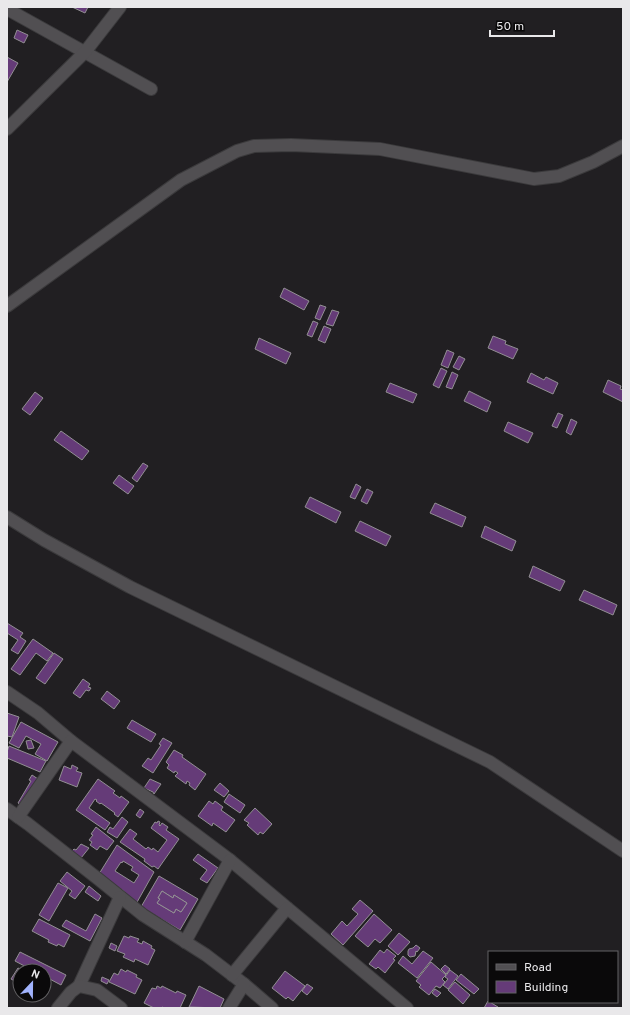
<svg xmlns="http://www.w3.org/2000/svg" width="630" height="1015" viewBox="0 0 630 1015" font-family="Overpass,sans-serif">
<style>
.building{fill:#653b78;stroke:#928f93;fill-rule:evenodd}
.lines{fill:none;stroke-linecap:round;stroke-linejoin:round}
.minor-casing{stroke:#3b3a3c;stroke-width:14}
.minor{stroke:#514f52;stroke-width:12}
</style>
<rect width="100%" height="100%" fill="#211f22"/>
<!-- building -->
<g class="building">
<polygon points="72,7 88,7 85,13"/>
<polygon points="17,30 28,35 24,43 14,38"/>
<polygon points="7,57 18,63 7,82"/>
<polygon points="284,288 309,301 304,310 280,297"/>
<polygon points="320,305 326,307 320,320 315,318"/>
<polygon points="332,310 339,312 333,326 326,324"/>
<polygon points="313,321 318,323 312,337 307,335"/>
<polygon points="324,326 331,329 325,343 318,340"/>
<polygon points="493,336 506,341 505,344 518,349 513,359 488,348"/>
<polygon points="259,338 291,353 286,364 255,349"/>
<polygon points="447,350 454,353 448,368 441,365"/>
<polygon points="459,356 465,359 459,370 453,367"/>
<polygon points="441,368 447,371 439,388 433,385"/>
<polygon points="452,372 458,375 452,389 446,387"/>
<polygon points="531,373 544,380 546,377 558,383 553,394 527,382"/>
<polygon points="608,380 621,386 620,389 623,390 623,402 603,392"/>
<polygon points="390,383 417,394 413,403 386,392"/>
<polygon points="469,391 491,402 487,412 464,401"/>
<polygon points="35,392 43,398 30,415 22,409"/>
<polygon points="558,413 563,415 557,428 552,426"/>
<polygon points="571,419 577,422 571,435 566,432"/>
<polygon points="508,422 533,433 528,443 504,431"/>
<polygon points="61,431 89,451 82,460 54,440"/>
<polygon points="143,463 148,466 137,482 132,478"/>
<polygon points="119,475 134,486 128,494 113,483"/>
<polygon points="356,484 361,487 355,499 350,497"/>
<polygon points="367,489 373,492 367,504 361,501"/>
<polygon points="310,497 341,512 336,523 305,507"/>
<polygon points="435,503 466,517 462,527 430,513"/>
<polygon points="360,521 391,536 386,546 355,531"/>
<polygon points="485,526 516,541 512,551 481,537"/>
<polygon points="533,566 565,581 560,591 529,577"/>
<polygon points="584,590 617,605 613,615 579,600"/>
<polygon points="7,623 23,633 20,637 26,641 18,654 11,650 18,640 7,633"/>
<polygon points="33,639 53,653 47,661 36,653 20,675 11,669"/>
<polygon points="54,653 63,659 45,684 36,678"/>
<polygon points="83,679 90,684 88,687 91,688 89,691 86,690 80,698 73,693"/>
<polygon points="107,691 120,701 114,709 101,699"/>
<polygon points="7,713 19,717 12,737 7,736"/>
<polygon points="132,720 156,734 151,742 127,728"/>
<polygon points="21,722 58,742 47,761 35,754 41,744 26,736 19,748 9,743"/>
<polygon points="163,738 172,743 153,773 142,766 148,758 151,760 161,745 159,744"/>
<polygon points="31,740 34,748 28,749 26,741"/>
<polygon points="9,746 46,761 40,772 7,758 7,752"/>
<polygon points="174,750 183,755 182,757 206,774 195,790 189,785 190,783 187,781 186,784 175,776 178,773 175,771 174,773 167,768 169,765 166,762"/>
<polygon points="72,765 78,768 76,771 82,773 77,787 59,780 64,766 71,769"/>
<polygon points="32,775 38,779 22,806 18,803 31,781 29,780"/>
<polygon points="98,779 115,791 113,793 120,798 121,796 129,802 118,817 114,814 115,813 101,803 100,804 96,801 97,800 95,799 89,808 110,823 105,830 76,810"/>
<polygon points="150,779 161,784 154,794 153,792 144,788"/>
<polygon points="220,783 229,791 224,797 214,790"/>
<polygon points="229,794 245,805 240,813 224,802"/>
<polygon points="209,801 213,804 215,801 223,807 221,810 235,820 226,832 213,823 212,826 198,816"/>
<polygon points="255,808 272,824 263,834 260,832 258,835 247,825 249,823 244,820"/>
<polygon points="140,809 144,812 140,818 136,815"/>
<polygon points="122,817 128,822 117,838 107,832 110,827 113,829"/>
<polygon points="158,821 160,822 159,825 160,826 162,823 168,827 166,830 179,839 158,869 154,866 152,867 144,861 145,859 120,842 130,829 137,834 133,839 146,849 148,847 152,850 153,848 158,852 167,840 151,828 155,822 157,823"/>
<polygon points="96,827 114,841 107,850 100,846 97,850 90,845 92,842 89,840 93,835 91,834"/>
<polygon points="81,844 89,848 81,858 70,853 74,849 76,850"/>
<path d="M117 845 154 872 136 904 123 896 125 892 99 874ZM123 861 133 867 131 870 139 875 134 883 115 871 121 862 122 863Z"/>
<polygon points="198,854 218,868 207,883 200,879 207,870 193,860"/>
<polygon points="67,872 85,886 75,899 69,895 72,891 60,881"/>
<path d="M159 876 198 899 180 930 141 907ZM162 891 173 898 174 895 187 903 181 912 176 909 174 913 157 903 160 899 158 898Z"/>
<polygon points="58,883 68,888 49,921 39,915"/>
<polygon points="89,886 101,896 98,901 85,892"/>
<polygon points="162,891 173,898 174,895 187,903 181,912 176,909 174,913 157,903 160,899 158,898"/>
<polygon points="360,900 373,911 343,945 331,934 342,921 347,926 358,914 352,909"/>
<polygon points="95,914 102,918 90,941 62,926 66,920 86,931"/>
<polygon points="374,914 392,930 380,943 375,939 368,947 355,936"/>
<polygon points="39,919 70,935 64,947 58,944 57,946 48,942 49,940 32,931"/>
<polygon points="399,933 410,942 398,955 388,946"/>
<polygon points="124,936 129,938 130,936 139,939 137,942 142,944 143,941 152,946 151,948 155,950 148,965 135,959 134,962 123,957 125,954 117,951"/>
<polygon points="111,943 117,946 115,951 109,948"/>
<polygon points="416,945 420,948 417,952 416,951 415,956 410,957 408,955 408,951 409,949 413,948"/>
<polygon points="387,949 396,956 393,959 395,960 385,973 378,967 376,969 369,964 380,950 384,953"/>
<polygon points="423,951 433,958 417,978 398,963 403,956 412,964"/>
<polygon points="20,952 66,975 61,985 44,976 44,971 34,971 15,961"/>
<polygon points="431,962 446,975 442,979 445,982 440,988 436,986 429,995 419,987 421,985 416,981"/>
<polygon points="445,965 450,969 446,974 441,969"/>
<polygon points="18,968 24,971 20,971 20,984 11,979"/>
<polygon points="121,969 126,972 127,970 137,975 136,977 142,980 135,994 109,982 114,973 118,975"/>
<polygon points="450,970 458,976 448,989 443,985 448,979 445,977"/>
<polygon points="285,971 305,986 293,1001 288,997 286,999 272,988"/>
<polygon points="461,974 479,989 474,994 456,980"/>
<polygon points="102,977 109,980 107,984 101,981"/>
<polygon points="455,982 470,995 463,1004 448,990"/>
<polygon points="307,984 313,988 307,995 302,991"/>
<polygon points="157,986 161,988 162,986 176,993 177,991 186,995 180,1008 165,1008 162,1007 161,1008 154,1008 144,1003 152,988 156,989"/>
<polygon points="199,986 224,999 220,1008 189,1007"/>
<polygon points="435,989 441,993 437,997 432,993"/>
<polygon points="488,1001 498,1007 497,1008 484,1008"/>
</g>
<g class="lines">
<!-- minor casing -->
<g class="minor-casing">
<g id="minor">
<polyline points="7,9 151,89"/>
<polyline points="7,129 85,52 120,7"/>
<polyline points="7,306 181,180 237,151 254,146 291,145 380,149 534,179 559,176 593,162 623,146"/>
<polyline points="7,517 44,540 130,587 490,762 623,851"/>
<polyline points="7,692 38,713 71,741"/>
<polyline points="7,809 28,824 97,878 143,915 206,955 244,984 272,1008"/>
<polyline points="18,817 71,741 230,860 407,1008"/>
<polyline points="185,942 230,860"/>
<polyline points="232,975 287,908"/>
<polyline points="79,986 120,897"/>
<polyline points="58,1008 71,992 79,986 97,990 121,1008"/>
<polyline points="229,1008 244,984"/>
</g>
</g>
<!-- minor -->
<use href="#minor" class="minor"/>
</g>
<!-- border -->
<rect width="630" height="1015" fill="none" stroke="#e9e8ea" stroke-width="16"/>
<!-- legend -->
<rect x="488" y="951" width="130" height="52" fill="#0a090a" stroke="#636264"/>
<rect x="496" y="964" width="20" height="6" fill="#514f52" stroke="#636264"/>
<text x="524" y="971" font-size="12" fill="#e9e8ea">Road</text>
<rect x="496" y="981" width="20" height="12" fill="#653b78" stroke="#636264"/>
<text x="524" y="991" font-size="12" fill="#e9e8ea">Building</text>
<!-- north arrow -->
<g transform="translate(32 983) rotate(22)"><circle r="19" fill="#0a090a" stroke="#636264"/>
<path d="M0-3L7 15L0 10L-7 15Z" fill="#a1b3fd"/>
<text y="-6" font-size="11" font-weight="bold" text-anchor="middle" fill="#e9e8ea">N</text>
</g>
<!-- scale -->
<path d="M490 30v6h64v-6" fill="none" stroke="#e9e8ea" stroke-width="2"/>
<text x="496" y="30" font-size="12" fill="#e9e8ea" stroke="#0a090a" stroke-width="3" paint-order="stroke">50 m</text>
</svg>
